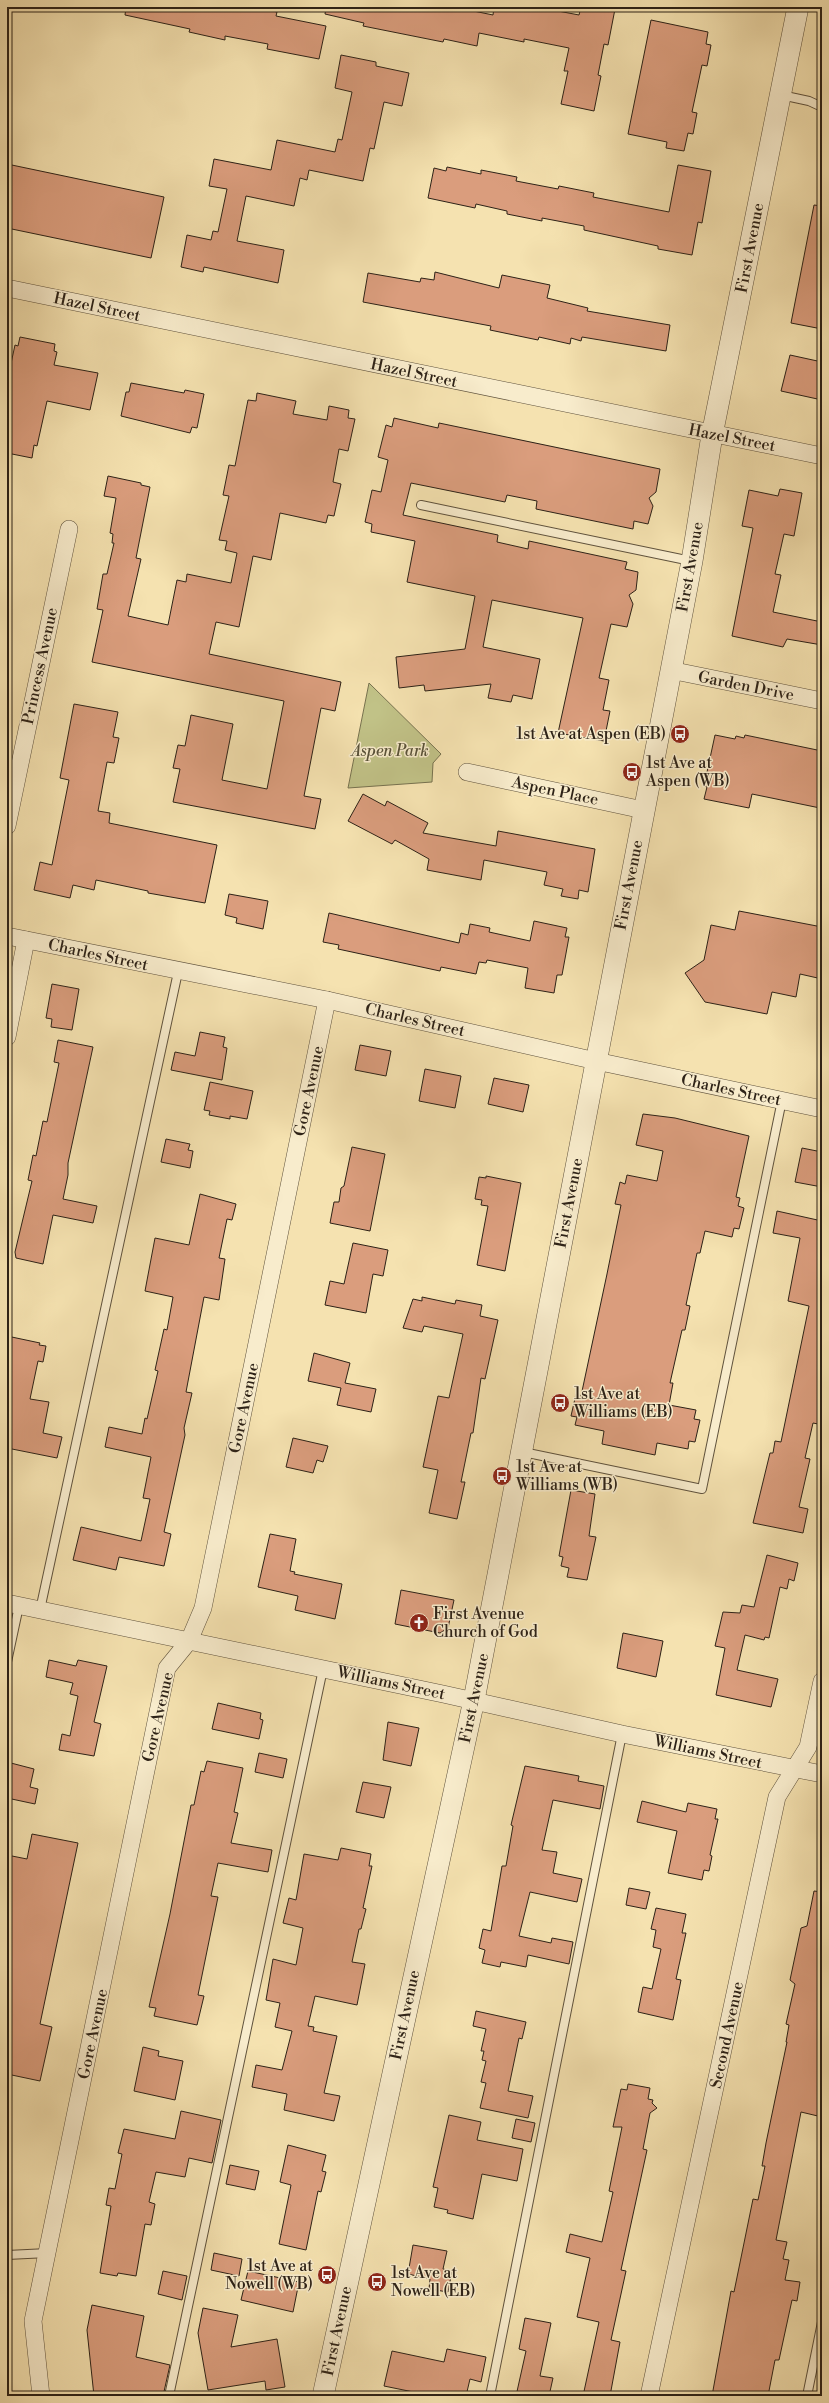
<svg xmlns="http://www.w3.org/2000/svg" width="829" height="2403" viewBox="0 0 829 2403" font-family="'Libre Bodoni',serif">
<style>
.green{fill:#c1c287;stroke:#77724f}
.building{fill:#da9d7d;stroke:#2d2217}
.lines{fill:none;stroke-linecap:round;stroke-linejoin:round}
.service-casing{stroke:#5f523d;stroke-width:10}
.minor-casing{stroke:#5f523d;stroke-width:18}
.tertiary-casing{stroke:#5f523d;stroke-width:22}
.service{stroke:#f8eccc;stroke-width:8}
.minor{stroke:#f8eccc;stroke-width:17}
.tertiary{stroke:#f8eccc;stroke-width:21}
.labels{text-anchor:middle;dominant-baseline:central;stroke-width:3;stroke-linejoin:round;paint-order:stroke}
.street-label{font-size:16px;fill:#2d2217;stroke:#f8eccc}
.poi-label{font-size:16px;fill:#2d2217;stroke:#f8eccc;text-anchor:start}
.park-label{font-size:16px;font-style:italic;fill:#595239;stroke:#f8eccc}
</style>
<rect width="100%" height="100%" fill="#f5e2b0"/>
<filter id="stains"><feTurbulence type="fractalNoise" baseFrequency=".005" numOctaves="4"/><feColorMatrix values="0 0 0 0 .2 0 0 0 0 .09 0 0 0 0 .02 0 0 0 .5 -.17"/></filter>
<radialGradient id="worn" r=".72"><stop offset=".6" stop-color="#630" stop-opacity="0"/><stop offset="1" stop-color="#630" stop-opacity=".3"/></radialGradient>
<!-- green -->
<polygon class="green" points="369,683 441,754 433,763 432,782 348,788"/>
<!-- building -->
<g class="building">
<polygon points="126,7 252,7 277,12 276,16 326,26 319,59 267,49 268,44 225,36 225,40 189,32 190,29 125,15"/>
<polygon points="326,7 454,7 493,15 494,7 537,7 579,15 581,7 615,9 608,45 604,44 598,75 601,76 594,111 561,104 568,71 564,71 569,48 524,39 524,42 479,33 477,46 444,39 443,42 363,26 364,23 325,14"/>
<polygon points="651,20 708,32 706,44 711,45 707,66 702,65 692,112 697,113 693,134 688,133 684,151 666,148 667,142 628,134"/>
<polygon points="341,55 376,62 376,66 409,73 402,106 384,102 374,149 370,148 363,181 309,170 307,180 300,178 294,206 246,196 237,241 284,250 278,283 204,267 203,272 181,267 187,235 211,240 213,231 218,232 227,189 209,186 214,159 271,170 277,140 335,152 338,139 342,140 352,92 335,88"/>
<polygon points="7,164 164,197 151,258 7,228"/>
<polygon points="678,165 711,171 702,223 698,222 692,255 658,249 658,246 584,230 584,226 542,218 542,221 507,214 507,211 476,204 475,208 428,198 434,168 446,171 447,167 481,174 481,170 517,177 516,181 558,189 559,186 594,193 593,197 669,212"/>
<polygon points="814,205 822,206 822,329 791,323"/>
<polygon points="435,272 499,288 502,275 550,285 547,298 588,308 587,311 670,325 666,351 582,337 581,341 571,338 570,344 539,337 538,340 490,330 491,326 363,302 368,273 420,282 421,278 434,280"/>
<polygon points="20,337 55,344 54,351 57,352 54,365 98,373 90,410 47,401 37,446 34,445 32,458 7,453 7,382 15,345 18,346"/>
<polygon points="790,355 822,362 822,400 781,391"/>
<polygon points="131,383 184,393 185,390 204,394 197,428 192,427 190,433 121,416 126,392 129,392"/>
<polygon points="257,393 296,401 293,414 327,420 329,406 349,410 348,418 355,419 348,451 339,449 333,482 341,484 334,516 328,515 326,523 280,513 271,560 253,556 239,627 216,622 209,654 341,682 335,711 321,708 304,796 321,799 315,829 173,802 180,769 173,768 178,745 185,746 191,715 233,724 222,780 267,789 284,701 92,662 103,610 97,609 103,574 107,574 114,543 112,543 113,534 110,533 116,498 104,496 108,476 141,483 141,485 150,487 136,558 141,559 128,616 168,625 177,580 186,582 187,574 231,583 237,553 225,550 227,541 219,540 229,496 223,495 229,465 235,466 248,400 256,401"/>
<polygon points="394,418 438,428 439,423 660,469 656,492 649,498 653,506 648,524 634,521 633,529 536,509 537,501 507,495 505,502 411,483 403,515 498,535 497,542 528,549 529,541 627,562 625,569 638,572 636,590 629,595 633,604 627,627 611,624 599,678 609,680 603,710 610,711 604,741 558,733 583,618 492,600 483,647 540,659 532,699 513,695 511,702 488,698 491,684 425,691 424,685 399,688 396,657 465,649 475,596 407,582 415,541 371,532 372,524 365,522 372,490 381,492 388,460 378,457 386,425 392,427"/>
<polygon points="780,489 802,493 794,536 784,534 775,574 781,575 773,612 822,622 822,645 787,639 783,647 732,636 753,528 742,526 749,490 778,496"/>
<polygon points="74,704 118,712 113,737 119,738 114,763 107,762 98,811 110,813 109,823 217,845 205,903 148,893 148,891 96,880 94,890 73,885 70,898 34,890 40,862 52,865 69,780 60,778"/>
<polygon points="715,735 735,739 736,736 744,738 745,735 822,751 822,798 820,808 752,794 749,808 704,799 707,787 704,786"/>
<polygon points="363,794 385,806 387,801 428,823 423,833 496,846 498,831 595,849 588,892 579,890 578,899 561,896 563,889 544,885 547,872 484,860 481,880 427,870 429,859 395,840 392,844 348,821"/>
<polygon points="229,894 268,901 263,929 236,923 237,918 225,915"/>
<polygon points="739,911 822,927 822,979 800,974 796,997 772,992 767,1014 705,1002 685,973 704,960 711,925 735,930"/>
<polygon points="329,913 459,943 461,933 468,935 470,924 490,928 489,932 530,941 534,921 567,928 565,937 569,937 562,975 557,975 554,993 525,988 528,968 487,960 486,963 479,962 476,974 441,967 440,971 338,949 339,945 323,942"/>
<polygon points="52,984 79,989 72,1030 51,1027 52,1019 46,1018"/>
<polygon points="200,1032 225,1037 223,1047 227,1048 222,1080 171,1070 175,1052 195,1056"/>
<polygon points="58,1040 93,1047 68,1163 68,1175 63,1199 97,1206 93,1223 53,1215 43,1264 16,1258 15,1252 32,1181 28,1180 33,1155 36,1156 43,1121 47,1122 59,1063 54,1062"/>
<polygon points="360,1045 391,1051 386,1076 355,1070"/>
<polygon points="425,1069 461,1076 455,1108 419,1101"/>
<polygon points="494,1078 529,1085 523,1112 488,1104"/>
<polygon points="210,1082 253,1091 247,1119 230,1116 230,1119 209,1115 210,1111 204,1110"/>
<polygon points="643,1114 675,1118 749,1136 736,1197 740,1198 738,1206 744,1208 739,1229 734,1228 732,1237 705,1231 700,1253 697,1253 686,1305 690,1306 685,1330 682,1330 670,1383 673,1383 669,1405 696,1410 694,1419 700,1420 695,1442 689,1441 688,1449 657,1443 655,1455 602,1444 604,1431 575,1425 577,1417 571,1416 576,1394 581,1396 607,1274 621,1205 615,1204 620,1182 625,1184 627,1175 657,1181 663,1151 636,1145"/>
<polygon points="166,1139 190,1144 188,1150 193,1151 190,1168 161,1162"/>
<polygon points="352,1147 385,1154 370,1231 330,1223 334,1202 339,1202 341,1188 344,1186"/>
<polygon points="802,1148 822,1152 822,1187 795,1182"/>
<polygon points="486,1176 521,1183 505,1271 477,1265 488,1206 481,1205 482,1200 475,1199 479,1177 486,1178"/>
<polygon points="200,1194 236,1204 232,1220 227,1219 219,1258 225,1259 219,1300 204,1297 186,1392 192,1393 184,1428 185,1435 164,1532 171,1534 164,1566 119,1557 116,1570 73,1560 81,1527 141,1541 150,1499 143,1498 151,1457 105,1447 109,1427 142,1434 145,1418 147,1419 158,1371 155,1370 164,1329 167,1330 173,1297 145,1291 155,1238 189,1245"/>
<polygon points="777,1211 822,1221 822,1402 818,1424 813,1423 805,1458 810,1459 799,1507 808,1509 803,1533 753,1523 770,1453 773,1453 775,1441 781,1442 809,1306 788,1301 800,1238 773,1233"/>
<polygon points="353,1243 388,1250 383,1276 373,1274 366,1313 325,1305 330,1281 344,1284"/>
<polygon points="422,1297 455,1304 456,1300 482,1305 480,1316 498,1320 485,1379 481,1378 473,1433 471,1433 461,1482 465,1482 457,1519 429,1513 438,1470 423,1467 438,1396 449,1398 463,1334 424,1326 422,1332 403,1328 413,1299 422,1301"/>
<polygon points="7,1336 40,1343 39,1345 46,1346 43,1362 38,1361 30,1399 49,1402 43,1433 62,1437 57,1458 7,1448"/>
<polygon points="314,1353 350,1363 345,1383 376,1389 371,1412 337,1405 341,1388 308,1381"/>
<polygon points="293,1438 328,1446 323,1462 317,1460 313,1473 286,1467"/>
<polygon points="571,1490 595,1494 589,1536 596,1537 587,1580 567,1577 569,1568 561,1566 563,1557 559,1556"/>
<polygon points="270,1534 296,1539 290,1571 295,1572 294,1574 342,1584 335,1619 295,1610 298,1596 258,1587"/>
<polygon points="767,1555 798,1563 794,1581 789,1579 787,1589 780,1587 769,1638 765,1637 764,1640 745,1635 737,1670 778,1679 771,1707 716,1695 725,1648 715,1646 723,1612 740,1613 742,1605 754,1607"/>
<polygon points="401,1590 454,1600 448,1628 440,1633 395,1624"/>
<polygon points="623,1633 663,1641 656,1677 617,1668"/>
<polygon points="49,1660 76,1666 78,1660 107,1666 94,1722 101,1724 94,1756 59,1750 62,1734 70,1736 78,1696 70,1694 73,1683 46,1677"/>
<polygon points="218,1703 261,1713 260,1719 263,1720 259,1739 212,1729"/>
<polygon points="388,1722 419,1728 411,1766 383,1760"/>
<polygon points="259,1753 287,1759 283,1778 255,1772"/>
<polygon points="207,1761 243,1768 234,1812 238,1813 231,1843 272,1850 268,1872 218,1863 211,1896 218,1897 198,1995 204,1996 197,2025 154,2016 156,2008 149,2007 170,1914 191,1805 194,1805 201,1771 204,1772"/>
<polygon points="7,1762 34,1769 30,1787 38,1789 35,1804 7,1798"/>
<polygon points="525,1766 579,1776 578,1781 604,1786 600,1809 553,1800 542,1850 557,1852 553,1873 582,1879 577,1902 530,1892 519,1936 551,1943 552,1938 573,1942 569,1964 528,1955 526,1967 501,1962 500,1967 482,1963 485,1950 479,1948 483,1929 491,1931 502,1866 506,1866 513,1826 511,1825"/>
<polygon points="363,1782 391,1787 384,1818 356,1812"/>
<polygon points="642,1801 686,1812 688,1803 717,1809 715,1819 718,1819 710,1855 712,1856 709,1871 704,1870 702,1880 668,1873 677,1831 637,1822"/>
<polygon points="32,1834 78,1843 40,2024 52,2027 40,2081 7,2074 7,1855 27,1859"/>
<polygon points="341,1848 371,1854 369,1866 372,1866 363,1908 366,1909 361,1929 359,1929 352,1962 365,1964 357,2005 315,1996 308,2026 314,2027 313,2031 337,2036 324,2093 340,2096 334,2121 284,2110 287,2094 252,2087 256,2065 282,2070 292,2031 275,2027 280,2003 266,2000 273,1959 296,1965 303,1928 283,1923 289,1898 296,1900 304,1854 338,1860"/>
<polygon points="629,1888 650,1892 646,1909 626,1905"/>
<polygon points="814,1891 822,1892 822,2117 801,2112 776,2240 787,2242 783,2259 789,2260 785,2280 800,2282 797,2301 792,2300 779,2360 775,2360 768,2396 712,2396 731,2291 734,2292 753,2199 758,2200 765,2166 762,2166 766,2143 787,2042 786,2042 789,2025 786,2024 795,1984 790,1980 801,1928 807,1926"/>
<polygon points="656,1908 686,1914 682,1933 686,1933 676,1979 681,1980 673,2020 638,2012 643,1987 652,1989 661,1949 653,1947 656,1930 651,1929"/>
<polygon points="476,2011 526,2022 522,2039 519,2038 508,2091 533,2096 528,2118 480,2108 486,2083 481,2082 486,2061 482,2060 484,2051 481,2051 486,2029 473,2026"/>
<polygon points="143,2047 159,2051 158,2056 183,2061 175,2100 134,2091"/>
<polygon points="628,2084 650,2088 648,2099 653,2100 652,2103 657,2108 650,2113 643,2149 647,2150 621,2270 626,2271 611,2340 620,2342 610,2396 583,2396 599,2322 577,2317 590,2258 566,2252 570,2234 602,2242 613,2192 609,2191 622,2127 613,2127 621,2089 627,2090"/>
<polygon points="181,2111 221,2120 212,2163 189,2158 185,2177 156,2172 149,2202 155,2204 151,2225 145,2224 136,2276 118,2273 117,2276 100,2273 111,2206 106,2205 109,2188 115,2189 122,2154 118,2153 124,2129 175,2139"/>
<polygon points="449,2115 481,2122 477,2140 523,2149 517,2181 482,2174 473,2219 447,2213 448,2210 434,2207 438,2188 433,2187"/>
<polygon points="516,2119 535,2123 531,2142 512,2138"/>
<polygon points="288,2145 326,2155 322,2171 326,2172 321,2192 318,2191 306,2250 279,2244 291,2185 280,2182"/>
<polygon points="230,2165 259,2171 255,2190 226,2184"/>
<polygon points="413,2245 447,2251 443,2269 452,2271 448,2292 429,2289 430,2279 408,2274"/>
<polygon points="214,2253 242,2259 239,2276 211,2270"/>
<polygon points="163,2271 187,2276 182,2300 158,2294"/>
<polygon points="248,2271 299,2282 293,2312 241,2300"/>
<polygon points="92,2305 144,2316 136,2357 170,2365 163,2396 135,2396 136,2392 94,2396 87,2330"/>
<polygon points="203,2308 238,2315 231,2347 277,2339 285,2387 266,2390 265,2381 208,2390 198,2333"/>
<polygon points="525,2318 551,2323 540,2376 553,2378 549,2396 516,2396 526,2351 519,2349"/>
<polygon points="447,2349 486,2357 481,2382 470,2379 466,2396 433,2396 384,2386 392,2351 444,2362"/>
</g>
<g class="lines">
<!-- service casing -->
<g class="service-casing">
<g id="service">
<polyline points="781,95 809,101 822,107"/>
<polyline points="421,505 691,561"/>
<polyline points="523,1452 702,1489 782,1100"/>
<polyline points="40,1610 178,972"/>
<polyline points="7,1662 19,1606"/>
<polyline points="7,2255 48,2253"/>
<polyline points="169,2396 323,1669"/>
<polyline points="490,2396 622,1734"/>
<polyline points="807,2396 822,2322"/>
</g>
</g>
<!-- minor casing -->
<g class="minor-casing">
<g id="minor">
<polyline points="7,288 822,456"/>
<polyline points="670,670 822,701"/>
<polyline points="467,772 643,810"/>
<polyline points="7,826 69,529"/>
<polyline points="7,936 327,1000 596,1061 822,1109"/>
<polyline points="7,1037 26,940"/>
<polyline points="7,1603 443,1694 622,1734 822,1774"/>
<polyline points="41,2396 33,2321 167,1668 189,1641 203,1608 327,1000"/>
<polyline points="649,2396 777,1797 808,1747 822,1681"/>
</g>
</g>
<!-- tertiary casing -->
<g class="tertiary-casing">
<polyline id="tertiary" points="323,2396 474,1700 692,561 712,435 798,7"/>
</g>
<!-- service -->
<use href="#service" class="service"/>
<!-- minor -->
<use href="#minor" class="minor"/>
<!-- tertiary -->
<use href="#tertiary" class="tertiary"/>
</g>
<!-- icons -->
<defs>
<g id="bus-disc" transform="scale(1)"><circle r="9.5" fill="#8f2418" stroke="#f8eccc"/><path d="M-5-6H5V4H4V6H2V4H-2V6H-4V4H-5ZM-3.5-4V0h7V-4ZM-3.5 1.2v1.5H-2V1.2ZM2 1.2v1.5H3.5V1.2Z" fill="#fff"/></g>
<g id="church-disc" transform="scale(1)"><circle r="9.5" fill="#8f2418" stroke="#f8eccc"/><path d="M-1.2-6h2.4v3.5h3.3v2.4h-3.3V6h-2.4V-.1h-3.3v-2.4h3.3Z" fill="#fff"/></g>
</defs>
<g fill-rule="evenodd">
<use href="#bus-disc" x="680" y="734"/>
<use href="#bus-disc" x="632" y="772"/>
<use href="#bus-disc" x="560" y="1403"/>
<use href="#bus-disc" x="502" y="1476"/>
<use href="#church-disc" x="419" y="1623"/>
<use href="#bus-disc" x="327" y="2275"/>
<use href="#bus-disc" x="377" y="2282"/>
</g>
<g class="labels">
<!-- street labels -->
<g class="street-label">
<text transform="translate(750 248) rotate(-79)">First Avenue</text>
<text transform="translate(97 307) rotate(12)">Hazel Street</text>
<text transform="translate(414 373) rotate(12)">Hazel Street</text>
<text transform="translate(732 438) rotate(11)">Hazel Street</text>
<text transform="translate(690 567) rotate(-80)">First Avenue</text>
<text transform="translate(40 666) rotate(-78)">Princess Avenue</text>
<text transform="translate(746 686) rotate(11)">Garden Drive</text>
<text transform="translate(555 791) rotate(12)">Aspen Place</text>
<text transform="translate(629 885) rotate(-79)">First Avenue</text>
<text transform="translate(98 955) rotate(12)">Charles Street</text>
<text transform="translate(415 1020) rotate(13)">Charles Street</text>
<text transform="translate(731 1090) rotate(12)">Charles Street</text>
<text transform="translate(309 1091) rotate(-78)">Gore Avenue</text>
<text transform="translate(569 1203) rotate(-79)">First Avenue</text>
<text transform="translate(244 1408) rotate(-78)">Gore Avenue</text>
<text transform="translate(391 1683) rotate(12)">Williams Street</text>
<text transform="translate(474 1698) rotate(-78)">First Avenue</text>
<text transform="translate(158 1717) rotate(-77)">Gore Avenue</text>
<text transform="translate(708 1752) rotate(12)">Williams Street</text>
<text transform="translate(405 2015) rotate(-78)">First Avenue</text>
<text transform="translate(93 2034) rotate(-78)">Gore Avenue</text>
<text transform="translate(727 2035) rotate(-78)">Second Avenue</text>
<text transform="translate(337 2331) rotate(-78)">First Avenue</text>
</g>
<!-- poi labels -->
<g class="poi-label">
<text x="666" y="734" text-anchor="end">1st Ave at Aspen (EB)</text>
<text x="646" y="763">1st Ave at<tspan x="646" dy="18">Aspen (WB)</tspan></text>
<text x="574" y="1394">1st Ave at<tspan x="574" dy="18">Williams (EB)</tspan></text>
<text x="516" y="1467">1st Ave at<tspan x="516" dy="18">Williams (WB)</tspan></text>
<text x="433" y="1614">First Avenue<tspan x="433" dy="18">Church of God</tspan></text>
<text x="313" y="2266" text-anchor="end">1st Ave at<tspan x="313" dy="18">Nowell (WB)</tspan></text>
<text x="391" y="2273">1st Ave at<tspan x="391" dy="18">Nowell (EB)</tspan></text>
</g>
<!-- park labels -->
<g class="park-label">
<text x="390" y="751">Aspen Park</text>
</g>
</g>
<!-- margin -->
<rect width="829" height="2403" fill="none" stroke="#f5e2b0" stroke-width="24"/>
<rect x="8" y="8" width="813" height="2387" fill="none" stroke="#2d2217" stroke-width="2"/>
<rect x="12" y="12" width="805" height="2379" fill="none" stroke="#2d2217"/>
<rect width="100%" height="100%" filter="url(#stains)"/>
<rect width="100%" height="100%" fill="url(#worn)"/>
</svg>
